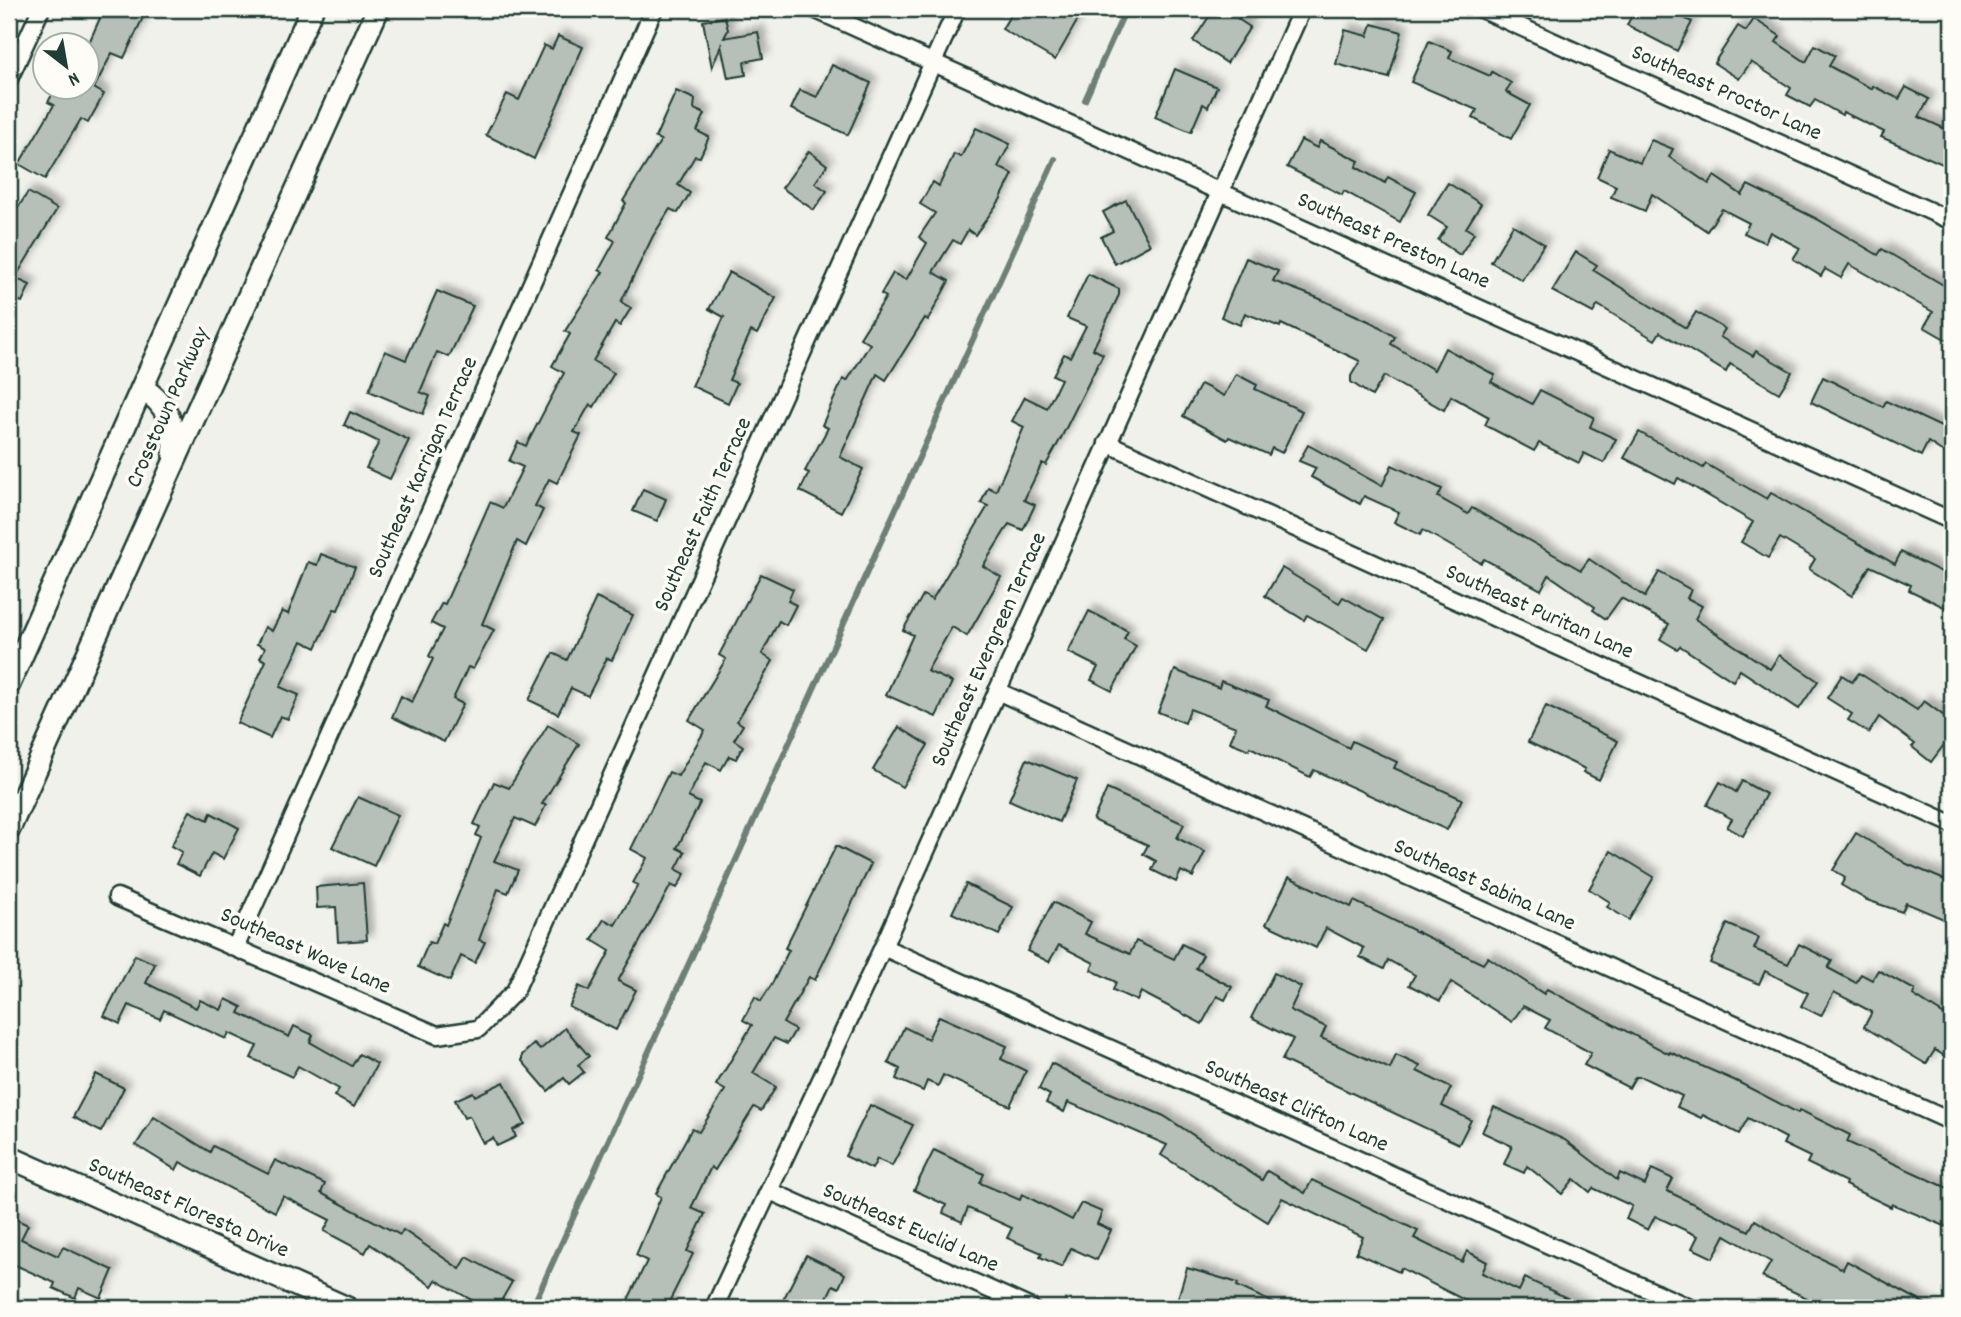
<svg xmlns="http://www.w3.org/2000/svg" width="1961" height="1317" viewBox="0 0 1961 1317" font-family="Dekko,sans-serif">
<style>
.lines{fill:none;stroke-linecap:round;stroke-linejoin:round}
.stream{stroke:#6c8077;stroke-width:6}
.building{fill:#b6bfb8;stroke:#1f3d34;stroke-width:2;filter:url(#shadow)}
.street-casing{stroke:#1f3d34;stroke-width:21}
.secondary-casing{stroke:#1f3d34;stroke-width:26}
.street{stroke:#fdfcf7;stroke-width:16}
.secondary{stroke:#fdfcf7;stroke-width:21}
.labels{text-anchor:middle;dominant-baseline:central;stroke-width:7;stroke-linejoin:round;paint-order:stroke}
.street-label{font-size:23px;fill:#1f3d34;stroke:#fdfcf7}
</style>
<defs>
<filter id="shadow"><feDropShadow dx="6" dy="-6" stdDeviation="3.5" flood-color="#0004"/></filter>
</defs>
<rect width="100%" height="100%" fill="#f0f1eb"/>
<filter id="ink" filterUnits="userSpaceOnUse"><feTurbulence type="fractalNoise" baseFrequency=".0143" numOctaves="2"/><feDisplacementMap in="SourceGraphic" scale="14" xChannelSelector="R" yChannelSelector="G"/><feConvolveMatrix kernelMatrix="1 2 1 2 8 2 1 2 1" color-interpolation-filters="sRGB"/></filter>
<g filter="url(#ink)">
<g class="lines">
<!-- stream -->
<g class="stream">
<polyline points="1085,100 1126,9"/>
<polyline points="532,1308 1055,159"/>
</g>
</g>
<!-- building -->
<g class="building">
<polygon points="104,9 147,9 124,58 112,53 94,88 104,94 88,123 81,119 45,179 19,164 54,105 48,102 56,88 88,88 88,45"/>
<polygon points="1014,9 1030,15 1034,9 1084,9 1055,60 1002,29"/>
<polygon points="1214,9 1245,9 1238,19 1250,27 1227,63 1193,41"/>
<polygon points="1635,9 1666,9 1692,22 1677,51 1627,25"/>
<polygon points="725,17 728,30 724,38 758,32 763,58 744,62 746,75 728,78 721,45 712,68 703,21"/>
<polygon points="1754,19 1780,36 1776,42 1806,62 1815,45 1835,56 1829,66 1872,89 1873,86 1899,99 1906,87 1929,99 1919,117 1952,132 1952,155 1947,166 1881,137 1884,132 1843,112 1842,115 1815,100 1810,107 1787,95 1791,88 1751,62 1739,79 1714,63 1738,26 1746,31"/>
<polygon points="1372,24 1402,32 1389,78 1336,64 1345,30 1368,36"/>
<polygon points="558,36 583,47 534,159 486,135 507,94 519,100 544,45 552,49"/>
<polygon points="1429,41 1452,51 1449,58 1490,76 1492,72 1511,83 1506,92 1530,105 1511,139 1473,118 1477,110 1411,82"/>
<polygon points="832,65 871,83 848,135 791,109 800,90 817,97"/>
<polygon points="1175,69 1217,87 1208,107 1203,104 1191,132 1155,117"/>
<polygon points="676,91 695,99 694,109 705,114 697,131 709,137 700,157 695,156 678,185 690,193 678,213 670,209 653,236 621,302 631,308 620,326 615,323 593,361 614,373 594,407 590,404 574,432 581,435 557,483 549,479 535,506 543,510 526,546 517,541 482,624 494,630 473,669 468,667 453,699 463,704 444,742 392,717 401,696 412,702 433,659 429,656 443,629 431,623 442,603 445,604 490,502 503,508 523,467 509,461 518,442 526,446 564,373 552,366 570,334 565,331 603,272 599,270 615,241 608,237 626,203 623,201 661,140 655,138"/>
<polygon points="976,128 1010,144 998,167 1013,174 1000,200 975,235 968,230 960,244 953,240 933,272 949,281 928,320 925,318 886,380 877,374 840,457 863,469 841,512 800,491 809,473 805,471 828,428 822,425 843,379 847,381 870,344 860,338 886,297 881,294 893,273 906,280 927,243 919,237 935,213 920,204 933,182 939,186 954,154 961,157"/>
<polygon points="1301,140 1317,148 1320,141 1359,161 1356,167 1385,183 1388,177 1416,192 1400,222 1344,191 1342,195 1287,167"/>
<polygon points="1651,140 1673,149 1669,157 1709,184 1714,176 1742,195 1748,185 1817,219 1878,255 1882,249 1952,290 1952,343 1924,327 1933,312 1849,264 1841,278 1825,269 1821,276 1793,259 1800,248 1770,232 1765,243 1744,233 1749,223 1722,209 1707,231 1652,194 1645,211 1611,197 1616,186 1597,177 1609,149 1640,163"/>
<polygon points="809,151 827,165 815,183 827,191 814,210 782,188"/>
<polygon points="1448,183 1481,204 1466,228 1474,233 1460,255 1438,240 1447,227 1428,215"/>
<polygon points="28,192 57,209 15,278 30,285 22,302 9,297 9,222"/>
<polygon points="1126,200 1150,245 1115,264 1101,237 1113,231 1103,212"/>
<polygon points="1513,225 1544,244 1522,280 1491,262"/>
<polygon points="1576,252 1597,265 1593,270 1686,328 1696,312 1725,329 1720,337 1753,356 1756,351 1792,372 1779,393 1730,364 1726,372 1660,332 1655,340 1598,305 1593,313 1552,291"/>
<polygon points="1246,258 1278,271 1273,281 1318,298 1375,324 1395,337 1391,344 1434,370 1445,348 1495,375 1491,382 1532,404 1540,390 1594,417 1590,427 1616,439 1604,463 1584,453 1579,463 1539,443 1534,451 1485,425 1489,417 1451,396 1444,410 1384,376 1372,396 1351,382 1351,376 1360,361 1281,324 1280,327 1245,313 1240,325 1221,317"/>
<polygon points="729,272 776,298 757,334 751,331 729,380 737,383 728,403 692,386 724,317 709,309"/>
<polygon points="1088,274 1119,289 1119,295 1093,349 1103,354 1061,438 1046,465 1042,463 1024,500 1035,505 1023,530 1009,524 983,566 1001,577 967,636 952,627 927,671 952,682 936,717 886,695 913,635 903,630 923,595 932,600 988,506 981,503 988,487 996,491 1024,427 1012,421 1025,397 1047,408 1061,379 1053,375 1064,354 1070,357 1086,326 1067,318"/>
<polygon points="437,291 473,306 449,357 437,352 420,392 430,396 423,414 369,391 385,351 406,360"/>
<polygon points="1236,374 1257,385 1255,389 1302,411 1282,453 1272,448 1269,455 1229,437 1227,440 1183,416 1201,384 1224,396"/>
<polygon points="1823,377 1883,407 1886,401 1952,432 1952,458 1928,442 1921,456 1811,402"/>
<polygon points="350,412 409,440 390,479 366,468 379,442 344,425"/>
<polygon points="1639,432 1703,468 1706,464 1767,499 1771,493 1895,564 1901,552 1952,577 1952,611 1909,590 1911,585 1870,566 1852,596 1809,569 1815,559 1780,538 1768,558 1741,542 1753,522 1678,478 1675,484 1624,458"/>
<polygon points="1308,445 1382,486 1392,465 1442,489 1438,497 1468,514 1472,508 1581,570 1589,559 1645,597 1659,572 1691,590 1687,598 1702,606 1695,619 1770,669 1779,655 1818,681 1799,709 1740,670 1733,681 1680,646 1677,649 1660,639 1669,624 1621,598 1606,619 1593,610 1595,607 1549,575 1541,590 1484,559 1481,563 1423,530 1420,535 1394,522 1399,512 1364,496 1360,504 1311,477 1316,468 1299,461"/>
<polygon points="643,489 666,499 657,521 633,511"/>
<polygon points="321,554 355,567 338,610 334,609 316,648 302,641 280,687 299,695 288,719 280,716 270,738 237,723 266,661 260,658 265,648 257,644 265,627 272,631 282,611 288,614 308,562 317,565"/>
<polygon points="1282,568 1339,603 1343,597 1384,620 1368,649 1307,615 1304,620 1265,596"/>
<polygon points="761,574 793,589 788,601 796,605 786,625 779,621 762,654 773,661 737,721 743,725 734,740 743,746 736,759 729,756 721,770 706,762 688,797 700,803 677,848 685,852 676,869 685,874 677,888 671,885 618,981 636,990 616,1030 569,1007 579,986 589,991 610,951 592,940 604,919 615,925 638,885 633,883 647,858 631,849 669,772 678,776 705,730 689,720 726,659 719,655"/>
<polygon points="596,598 633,615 612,660 607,658 588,696 571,688 558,714 529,700 553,653 567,660"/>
<polygon points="1089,611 1128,631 1124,639 1136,646 1112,691 1091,680 1098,667 1068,652"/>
<polygon points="1175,670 1219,688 1221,681 1269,700 1266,706 1349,748 1352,741 1397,762 1394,768 1462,799 1447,830 1314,770 1310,777 1250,747 1249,750 1230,742 1236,727 1190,709 1185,723 1158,712"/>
<polygon points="1859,673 1917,710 1924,701 1952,722 1952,734 1931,762 1912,747 1915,744 1879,717 1869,733 1848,720 1852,714 1827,698 1842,675 1852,682"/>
<polygon points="1546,706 1618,741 1599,780 1583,772 1585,769 1528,742"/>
<polygon points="548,725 579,744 542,804 546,805 535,827 515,818 494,861 518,870 508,893 498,889 479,940 485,942 475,963 461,956 450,981 418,967 429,942 434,944 443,923 446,925 481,838 476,835 480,827 474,824 494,782 509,788"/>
<polygon points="899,727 928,745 902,787 873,770"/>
<polygon points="1027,759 1077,780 1059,822 1009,800"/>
<polygon points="1742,781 1766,794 1743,836 1727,827 1732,819 1707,805 1720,782 1736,792"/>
<polygon points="1107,789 1184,824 1177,838 1205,852 1193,877 1181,871 1176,882 1152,870 1156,861 1143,854 1148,845 1093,820"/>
<polygon points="358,797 398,815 374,866 332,847"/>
<polygon points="190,811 208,820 211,813 239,828 223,859 212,853 200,876 176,864 182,852 171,846"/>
<polygon points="1856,833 1907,864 1952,883 1952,906 1946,920 1906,903 1902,912 1867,900 1841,885 1845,878 1833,870"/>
<polygon points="836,846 871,864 815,980 809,977 783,1023 795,1030 787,1044 774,1038 753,1073 776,1087 761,1111 754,1107 715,1170 711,1167 691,1208 705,1214 687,1251 693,1254 666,1308 624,1308 647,1261 636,1255 661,1197 656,1194 692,1128 699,1132 725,1090 716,1085 752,1025 743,1020 755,997 761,1001 773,982 789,950 785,948"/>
<polygon points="1611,851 1654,877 1629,920 1607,907 1610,902 1589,889"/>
<polygon points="1289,877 1351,907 1354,901 1483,964 1488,957 1544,994 1547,989 1669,1054 1670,1052 1736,1081 1798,1113 1800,1110 1850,1135 1847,1142 1952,1190 1952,1229 1892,1204 1891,1207 1845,1185 1846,1182 1807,1163 1810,1157 1783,1144 1786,1138 1748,1118 1739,1134 1703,1115 1701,1118 1677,1107 1682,1096 1642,1077 1635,1077 1629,1088 1584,1065 1591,1053 1545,1028 1550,1020 1523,1006 1512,1022 1451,982 1440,1001 1409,985 1415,975 1388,960 1384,969 1360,957 1364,948 1326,928 1316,948 1266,924"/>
<polygon points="363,883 367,940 338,942 336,907 317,908 316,887"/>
<polygon points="966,884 1013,907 999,935 952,913"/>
<polygon points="1053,902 1091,922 1085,934 1130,954 1136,941 1174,959 1182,944 1203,955 1196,968 1232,987 1225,1000 1217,996 1202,1024 1141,992 1137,1001 1113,990 1116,982 1091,970 1094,963 1059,945 1049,962 1027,951"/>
<polygon points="1727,924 1759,938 1754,949 1788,964 1799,944 1832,961 1828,968 1856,983 1861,974 1872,980 1878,970 1915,990 1913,995 1952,1020 1952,1061 1935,1050 1926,1064 1864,1027 1872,1012 1834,992 1821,1016 1801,1006 1808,993 1765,971 1759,984 1710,963"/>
<polygon points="135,955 155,964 146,983 196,1008 200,1000 221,1010 226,999 242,1007 239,1013 289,1037 294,1026 313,1035 310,1042 352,1066 359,1054 377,1064 354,1107 334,1096 339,1089 298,1066 292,1077 251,1058 257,1046 229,1033 226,1039 164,1010 160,1019 129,1005 120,1024 104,1016"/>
<polygon points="1274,973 1301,987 1290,1010 1326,1027 1321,1038 1390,1069 1396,1055 1420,1066 1417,1071 1451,1088 1442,1106 1471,1120 1459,1144 1282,1060 1293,1039 1251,1018"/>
<polygon points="939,1016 1007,1046 1001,1059 1026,1071 1010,1106 943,1075 938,1086 927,1081 923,1091 896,1079 900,1069 888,1063 904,1027 928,1039"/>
<polygon points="565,1028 589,1056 578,1065 584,1072 569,1084 564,1078 548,1091 522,1061 522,1055 534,1044 540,1050"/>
<polygon points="1051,1063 1099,1088 1164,1116 1262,1180 1267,1171 1305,1193 1312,1180 1418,1231 1414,1238 1462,1262 1467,1251 1487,1262 1482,1273 1519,1291 1525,1278 1588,1308 1480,1308 1401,1268 1399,1272 1356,1253 1363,1237 1282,1198 1268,1222 1161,1155 1167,1145 1068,1102 1064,1112 1046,1103 1050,1095 1039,1089"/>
<polygon points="96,1074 124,1088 101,1132 73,1117"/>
<polygon points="504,1082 525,1124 513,1130 516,1137 497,1146 493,1138 483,1143 469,1116 464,1118 455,1100 473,1092 475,1096"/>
<polygon points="870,1105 913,1125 892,1166 877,1159 872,1169 845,1156"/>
<polygon points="1494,1107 1565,1140 1617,1180 1620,1173 1645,1185 1652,1169 1673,1179 1667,1191 1749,1231 1755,1220 1803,1250 1843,1269 1847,1261 1933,1308 1828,1308 1762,1277 1771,1262 1725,1235 1713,1258 1692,1248 1698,1236 1655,1216 1648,1230 1626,1219 1632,1206 1593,1188 1590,1192 1574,1179 1562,1194 1527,1166 1524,1173 1504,1164 1512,1146 1482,1132"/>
<polygon points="154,1117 210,1152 213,1146 268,1174 275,1160 325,1184 321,1193 400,1235 403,1230 460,1269 467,1257 512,1282 497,1308 486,1308 436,1280 432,1286 370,1244 365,1253 324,1231 330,1220 283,1196 275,1212 180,1162 176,1170 136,1145"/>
<polygon points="934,1150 984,1174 980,1183 1020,1200 1022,1194 1072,1220 1081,1203 1102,1212 1097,1224 1111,1230 1097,1260 1071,1248 1062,1267 1040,1257 1042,1253 1007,1238 1012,1228 968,1208 962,1222 943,1213 946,1205 914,1190"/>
<polygon points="9,1216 28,1225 21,1239 58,1256 63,1247 113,1270 101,1298 79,1288 75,1298 53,1288 55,1283 11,1263 9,1267"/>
<polygon points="806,1255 845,1274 839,1288 833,1285 822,1308 779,1308"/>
<polygon points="1187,1268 1238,1283 1237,1286 1284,1308 1175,1308"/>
</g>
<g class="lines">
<!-- street casing -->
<g class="street-casing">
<g id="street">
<polyline points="814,9 1952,521"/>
<polyline points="1481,9 1952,221"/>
<polyline points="9,79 41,9"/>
<polyline points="1107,443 1952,824"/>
<polyline points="997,691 1952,1122"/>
<polyline points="117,897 437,1035 478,1029 515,991 957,9"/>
<polyline points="236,946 654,9"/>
<polyline points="883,947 1690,1308"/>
<polyline points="770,1191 1031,1308"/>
<polyline points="714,1308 883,947 1302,9"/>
</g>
</g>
<!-- secondary casing -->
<g class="secondary-casing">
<g id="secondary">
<path d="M142 388C169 405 174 425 174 455"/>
<polyline points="9,684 312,9"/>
<polyline points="9,829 378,9"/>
<polyline points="9,1157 347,1308"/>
</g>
</g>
<!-- street -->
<use href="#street" class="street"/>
<!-- secondary -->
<use href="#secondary" class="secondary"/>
</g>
</g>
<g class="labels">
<!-- street labels -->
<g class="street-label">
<text transform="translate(1726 94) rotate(24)">Southeast Proctor Lane</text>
<text transform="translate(1393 242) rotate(24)">Southeast Preston Lane</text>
<text transform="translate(169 408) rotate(-66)">Crosstown Parkway</text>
<text transform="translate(424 468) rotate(-66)">Southeast Karrigan Terrace</text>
<text transform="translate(704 515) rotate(-66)">Southeast Faith Terrace</text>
<text transform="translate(1539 613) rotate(24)">Southeast Puritan Lane</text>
<text transform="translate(990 650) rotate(-66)">Southeast Evergreen Terrace</text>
<text transform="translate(1484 886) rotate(24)">Southeast Sabina Lane</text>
<text transform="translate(305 952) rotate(24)">Southeast Wave Lane</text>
<text transform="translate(1296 1107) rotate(24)">Southeast Clifton Lane</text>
<text transform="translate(188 1209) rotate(24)">Southeast Floresta Drive</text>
<text transform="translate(910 1229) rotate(24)">Southeast Euclid Lane</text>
</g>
</g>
<!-- margin -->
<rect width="1961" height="1317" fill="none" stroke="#fdfcf7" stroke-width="35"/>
<rect x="18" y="18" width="1926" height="1282" fill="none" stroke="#1f3d34" stroke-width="2.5" filter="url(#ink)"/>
<!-- north arrow -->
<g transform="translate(66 66) rotate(149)"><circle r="33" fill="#fdfcf7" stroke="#a4b0a9" stroke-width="2"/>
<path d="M0-5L12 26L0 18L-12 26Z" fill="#1f3d34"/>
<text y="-10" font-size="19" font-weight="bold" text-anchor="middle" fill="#1f3d34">N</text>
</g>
</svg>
